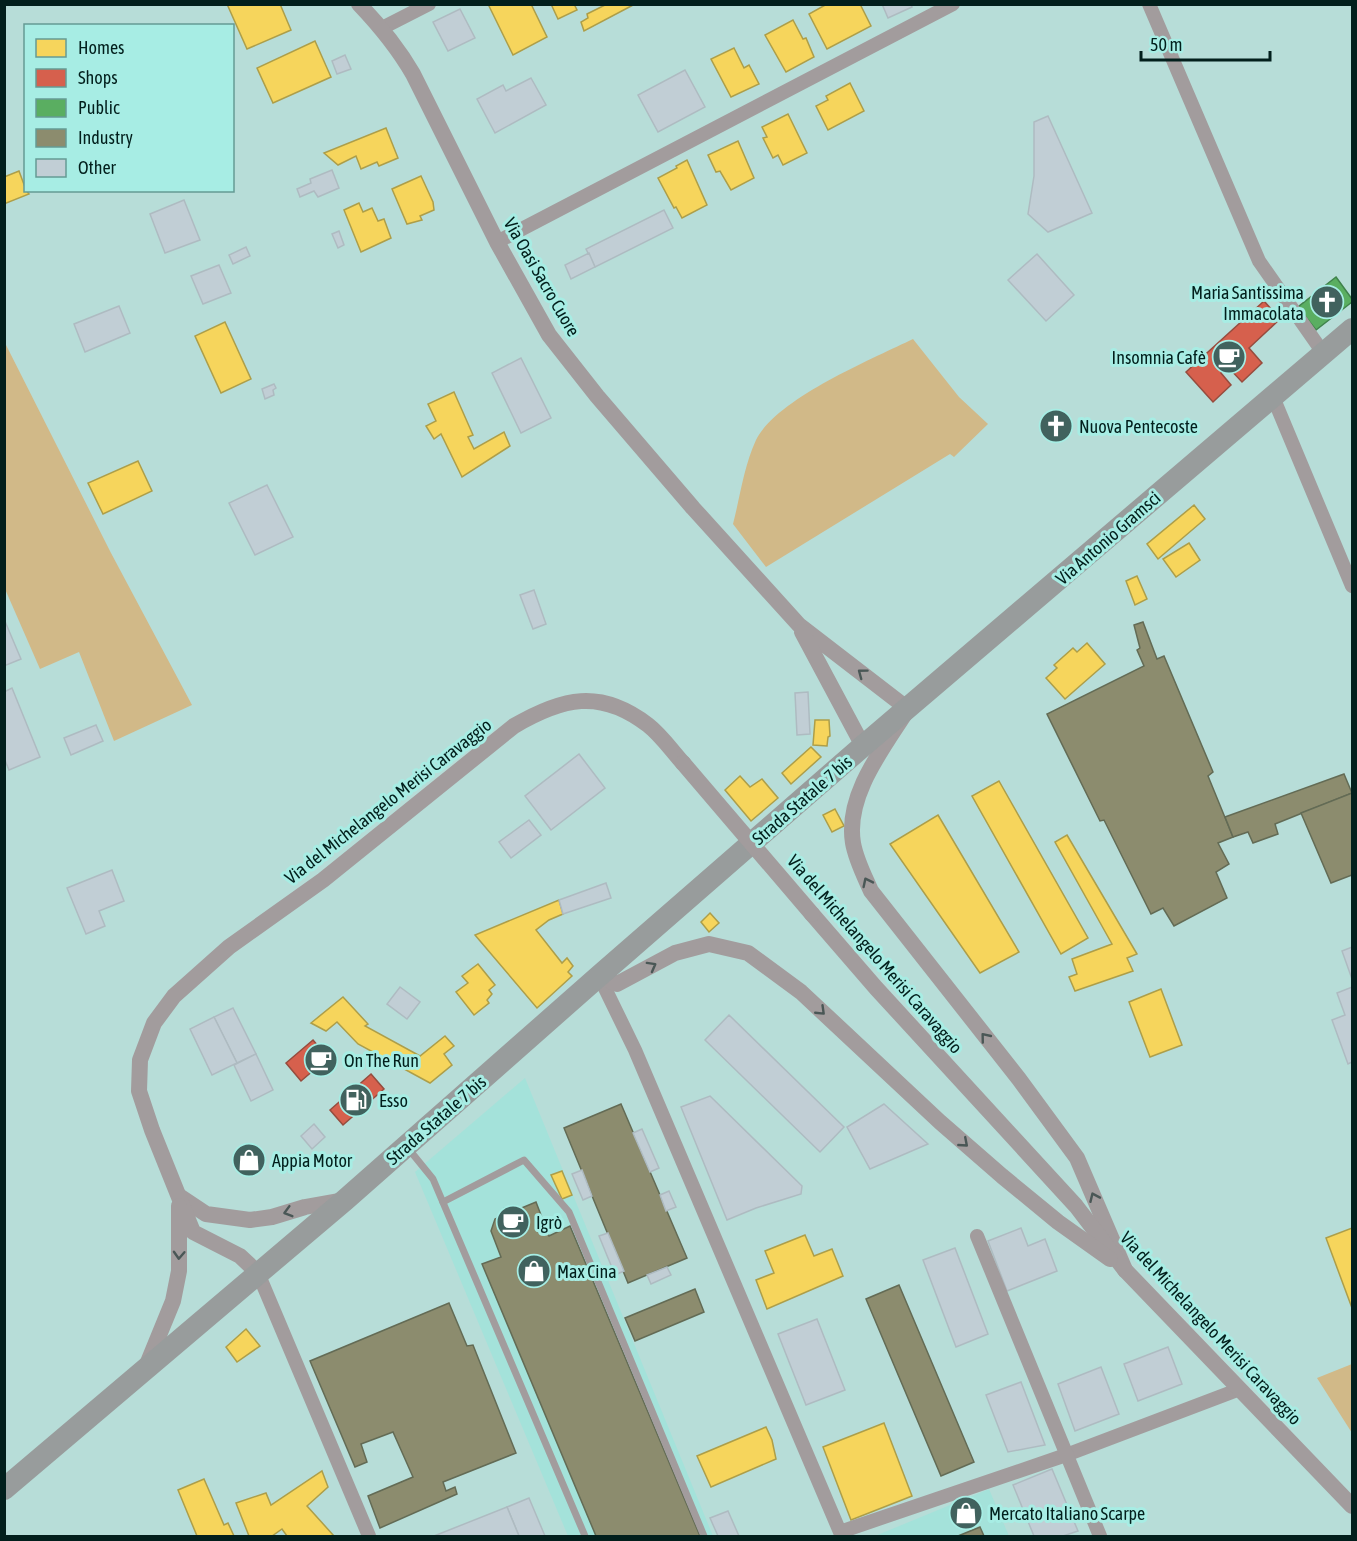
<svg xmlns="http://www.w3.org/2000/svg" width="1357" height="1541" viewBox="0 0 1357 1541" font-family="'Asap Condensed',sans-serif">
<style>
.built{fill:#a4e2da}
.green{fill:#d1b988}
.homes{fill:#f6d55c;stroke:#ad9e49;stroke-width:1.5}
.shops{fill:#d6604d;stroke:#964c3e;stroke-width:1.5}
.public{fill:#5aae61;stroke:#40834c;stroke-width:1.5}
.industry{fill:#8c8c6e;stroke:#636b55;stroke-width:1.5}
.building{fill:#c1ced5;stroke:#aebbc1;stroke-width:1.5}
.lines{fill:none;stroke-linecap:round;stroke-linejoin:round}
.service{stroke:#a29c9d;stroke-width:7}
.minor{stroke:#a29c9d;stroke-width:14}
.tertiary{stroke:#a29c9d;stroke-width:16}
.primary{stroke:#989c9c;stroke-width:22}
.tertiary-bridge{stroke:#a29c9d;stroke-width:16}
.oneway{stroke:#4a5756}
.labels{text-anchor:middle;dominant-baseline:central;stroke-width:6;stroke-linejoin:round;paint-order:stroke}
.street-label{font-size:18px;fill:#021f1c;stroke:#a7ede4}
.poi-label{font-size:18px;fill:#021f1c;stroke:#a7ede4;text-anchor:start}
</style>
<rect width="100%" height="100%" fill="#b7ddd8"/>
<!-- built -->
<g class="built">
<polygon points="525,1078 713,1536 568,1536 415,1172"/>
<polygon points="989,1489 1009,1536 875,1536"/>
</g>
<!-- green -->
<g class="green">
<path d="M913 339 959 397 988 424 954 457 950 454 766 567 733 524C740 497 744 466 756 440 776 399 872 359 913 339Z"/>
<polygon points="4,341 111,553 192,705 114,741 79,652 40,669 5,589"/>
<polygon points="1352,1364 1352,1433 1317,1378"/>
</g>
<!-- homes -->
<g class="homes">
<polygon points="227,4 280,4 291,30 247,49"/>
<polygon points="488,4 531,4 547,37 513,55"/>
<polygon points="551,4 574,4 577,10 558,19"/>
<polygon points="607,4 635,4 584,31 581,22 588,18 587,14"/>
<polygon points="827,4 860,4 871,26 827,49 809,14"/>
<polygon points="793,20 803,39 806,38 814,57 786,72 765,35"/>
<polygon points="315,41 331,77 273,103 257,68"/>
<polygon points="734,48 744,68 749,65 759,84 731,97 711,59"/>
<polygon points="850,83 864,111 828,130 816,106 828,100 826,96"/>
<polygon points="788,114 807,153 783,165 778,155 773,158 763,138 767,137 762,127"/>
<polygon points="386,128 398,158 379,166 377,162 361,169 356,156 338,165 324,153"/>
<polygon points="738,141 754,178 731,190 720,171 716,172 708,155"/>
<polygon points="687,160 707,205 682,218 676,207 674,208 658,178 677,168 676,166"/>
<polygon points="19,171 26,190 29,194 4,204 4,177"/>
<polygon points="421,176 433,202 434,210 420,216 422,220 407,224 392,189"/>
<polygon points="359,203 363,212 372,208 378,221 384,219 391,238 361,252 344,210"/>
<polygon points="225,322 251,379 221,393 195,336"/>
<polygon points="454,392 473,435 468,437 474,449 504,432 510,446 462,477 441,434 434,439 426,426 436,421 428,404"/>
<polygon points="138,461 152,491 103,514 88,483"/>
<polygon points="1194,505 1205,519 1158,559 1147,544"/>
<polygon points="1189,543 1200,560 1176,577 1163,559"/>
<polygon points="1137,576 1147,599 1135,605 1126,581"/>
<polygon points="1087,643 1105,664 1065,699 1046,678 1057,668 1054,665 1073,648 1077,652"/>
<polygon points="815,720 829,720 830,736 828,737 827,746 813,745"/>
<polygon points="811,747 821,757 791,784 782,773"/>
<polygon points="740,776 750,787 762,779 778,798 751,821 725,790"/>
<polygon points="999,781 1088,938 1061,954 972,796"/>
<polygon points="835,809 844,826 832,832 823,815"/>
<polygon points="938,815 1019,952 980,973 890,844"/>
<polygon points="1067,835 1137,954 1127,958 1133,971 1075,991 1069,977 1077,974 1072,959 1112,944 1055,842"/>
<polygon points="559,900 563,914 549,920 536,930 562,963 567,958 573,966 568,972 572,976 537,1008 475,935"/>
<polygon points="710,913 719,923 709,932 701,922"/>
<polygon points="478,964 495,985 489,990 492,994 487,1000 489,1003 474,1015 456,992 468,983 462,976"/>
<polygon points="1161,989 1182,1045 1150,1057 1129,1002"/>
<polygon points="343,997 368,1024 365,1026 420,1056 445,1036 454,1046 444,1054 452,1065 430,1083 358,1044 337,1022 326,1031 311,1023"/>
<polygon points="562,1171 572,1195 562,1199 551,1175"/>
<polygon points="1352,1228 1352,1308 1326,1238"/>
<polygon points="805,1235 814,1256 832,1249 843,1276 767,1309 756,1280 774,1273 765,1251"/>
<polygon points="246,1329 260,1346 237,1362 226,1347"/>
<polygon points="884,1423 912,1496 851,1520 823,1447"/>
<polygon points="766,1427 772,1440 776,1459 711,1487 697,1456"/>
<polygon points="322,1471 328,1487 307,1506 334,1536 287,1536 282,1529 272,1536 249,1536 236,1503 266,1493 271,1505"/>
<polygon points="204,1479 224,1525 228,1523 234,1536 195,1536 197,1536 178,1490"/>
</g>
<!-- shops -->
<g class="shops">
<polygon points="1264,301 1280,319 1249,348 1262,363 1242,382 1228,367 1221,373 1231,385 1213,402 1186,372"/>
<polygon points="313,1040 328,1058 301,1081 286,1063"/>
<polygon points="371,1074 384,1089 343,1125 330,1110"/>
</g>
<!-- public -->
<polygon class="public" points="1336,277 1352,299 1352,302 1316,330 1298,307"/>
<!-- industry -->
<g class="industry">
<polygon points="1143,622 1157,659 1164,656 1213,772 1208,776 1233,837 1218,843 1229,864 1216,872 1227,898 1174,926 1163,908 1151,914 1104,820 1100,821 1047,714 1144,666 1137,650 1140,648 1134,625"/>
<polygon points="1344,774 1352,793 1275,824 1278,834 1253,843 1248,832 1233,837 1225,817"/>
<polygon points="1352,793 1352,875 1331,883 1301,813"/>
<polygon points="621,1104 687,1258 628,1283 564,1128"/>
<polygon points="536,1202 549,1236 570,1226 700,1536 596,1536 482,1264 501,1257 491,1231 495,1219"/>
<polygon points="899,1285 974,1462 941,1476 866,1299"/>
<polygon points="695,1289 704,1312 635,1341 625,1318"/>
<polygon points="449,1303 467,1346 473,1345 516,1453 443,1482 446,1491 455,1487 457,1494 380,1528 368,1496 413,1477 393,1432 361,1444 367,1462 355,1467 310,1361"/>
<polygon points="980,1527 984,1536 958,1536"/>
</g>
<!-- building -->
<g class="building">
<polygon points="882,4 911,4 912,7 888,18"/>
<polygon points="460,9 475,38 448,51 433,22"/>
<polygon points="345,55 351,69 337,74 332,61"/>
<polygon points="685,70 705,107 658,132 638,95"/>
<polygon points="531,78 546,105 495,133 477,99 503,85 506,91"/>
<polygon points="1048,116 1092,213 1048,232 1028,214 1034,176 1034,122"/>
<polygon points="332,170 339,188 318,197 314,191 300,197 297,189 311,183 310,179"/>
<polygon points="184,200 200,240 165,253 150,214"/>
<polygon points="664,210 673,228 595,267 586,249"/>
<polygon points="339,231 344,245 338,248 332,234"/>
<polygon points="246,247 250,256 233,264 229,255"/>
<polygon points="589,253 595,267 571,279 565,265"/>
<polygon points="1037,254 1074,295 1046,321 1008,280"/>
<polygon points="219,265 231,293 203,304 191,276"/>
<polygon points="119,306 130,333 85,352 74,324"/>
<polygon points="521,358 551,418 521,433 492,373"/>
<polygon points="274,384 276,388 273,390 274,395 265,399 262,389"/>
<polygon points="267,485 293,537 255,555 229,503"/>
<polygon points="534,590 546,624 533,629 520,595"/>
<polygon points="4,619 21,659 4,666"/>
<polygon points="12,688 40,757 9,770 4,758 4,692"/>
<polygon points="808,692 810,734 797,735 795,693"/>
<polygon points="96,725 103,741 71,755 64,738"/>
<polygon points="579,754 605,788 551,830 525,796"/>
<polygon points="529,820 541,835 511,858 499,842"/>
<polygon points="112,870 124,901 99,911 105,926 86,934 67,888"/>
<polygon points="606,883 611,898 563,914 559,900"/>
<polygon points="1352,947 1352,979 1342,951"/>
<polygon points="400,987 420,1002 407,1019 387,1004"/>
<polygon points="1352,987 1352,1062 1348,1064 1332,1020 1345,1015 1337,993"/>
<polygon points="233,1008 256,1054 237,1063 214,1017"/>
<polygon points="729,1015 844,1127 820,1152 705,1040"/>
<polygon points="214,1017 237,1063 212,1075 190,1029"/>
<polygon points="256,1054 273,1090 251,1101 234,1065"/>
<polygon points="710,1096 802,1186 801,1194 756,1208 727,1220 681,1107"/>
<polygon points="884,1104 928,1144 870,1169 847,1127"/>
<polygon points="314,1124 325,1137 312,1149 301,1136"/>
<polygon points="642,1129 659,1168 650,1172 633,1133"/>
<polygon points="582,1170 592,1196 583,1200 572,1174"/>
<polygon points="669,1191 676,1207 666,1211 660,1195"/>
<polygon points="1021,1228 1028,1246 1045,1239 1057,1271 1007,1291 988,1241"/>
<polygon points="608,1233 624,1271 615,1275 599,1236"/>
<polygon points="955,1248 988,1334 956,1347 923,1260"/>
<polygon points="667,1267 671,1275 651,1284 647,1275"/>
<polygon points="817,1319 845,1390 806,1405 778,1334"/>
<polygon points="1168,1347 1182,1384 1138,1401 1124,1364"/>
<polygon points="1101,1367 1119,1414 1075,1431 1058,1384"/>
<polygon points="1021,1382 1045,1445 1008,1452 986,1395"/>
<polygon points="1052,1469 1078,1531 1063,1536 1034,1536 1013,1485"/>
<polygon points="529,1498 545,1536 519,1536 507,1507"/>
<polygon points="507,1507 519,1536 434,1536"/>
<polygon points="728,1511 739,1536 718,1536 710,1518"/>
</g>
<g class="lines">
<!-- service -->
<g class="service">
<polyline points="407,1147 433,1179 585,1536"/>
<polyline points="443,1202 524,1160 569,1212 704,1536"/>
</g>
<!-- minor -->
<g class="minor">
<polyline points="1149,4 1259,261 1324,354"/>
<polyline points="382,28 429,4"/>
<polyline points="497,242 953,4"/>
<polyline points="1273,397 1352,586"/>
<polyline points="599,976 635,1050 840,1532 1066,1455 1240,1389"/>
<polyline points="977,1236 1100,1536"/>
<polyline points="258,1273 369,1536"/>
</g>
<!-- tertiary -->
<g class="tertiary">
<path d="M359 4C380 26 398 48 413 74L497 242 549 335 597 396 693 508 799 625 908 709C884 747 845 795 853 843 856 860 864 875 871 891L1019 1079 1077 1158 1125 1270"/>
<polyline points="802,632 863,746"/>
<polyline points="812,914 876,988 1076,1206 1125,1270 1352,1506"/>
<polyline points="599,976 617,984 675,953 709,944 748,953 801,992 940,1122 1002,1176 1058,1222 1110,1259"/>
<polyline points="179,1196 206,1214 250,1220 272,1217 305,1207 344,1200"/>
<path d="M258 1273 240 1256 193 1232 152 1130 139 1091 140 1060 154 1023 174 996 229 947 323 880 514 726C562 698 600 688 648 725 661 735 672 751 683 763"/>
<polyline points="146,1367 173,1301 179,1271 179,1206"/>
</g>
<!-- primary -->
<polyline class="primary" points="4,1489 345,1200 599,976 863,746 1352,329"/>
<!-- tertiary-bridge -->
<polyline class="tertiary-bridge" points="683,763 812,914"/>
</g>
<!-- one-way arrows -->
<defs><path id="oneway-chevron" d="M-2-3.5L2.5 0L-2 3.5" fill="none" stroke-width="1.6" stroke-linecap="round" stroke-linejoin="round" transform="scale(1.5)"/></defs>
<g class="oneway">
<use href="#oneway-chevron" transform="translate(862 673) rotate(-143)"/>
<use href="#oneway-chevron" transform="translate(867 882) rotate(-116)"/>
<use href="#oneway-chevron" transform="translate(652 966) rotate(-29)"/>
<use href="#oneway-chevron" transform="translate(821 1011) rotate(44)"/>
<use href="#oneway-chevron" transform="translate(985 1037) rotate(-129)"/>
<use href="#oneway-chevron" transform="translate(964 1143) rotate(41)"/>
<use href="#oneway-chevron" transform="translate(1094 1197) rotate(-114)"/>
<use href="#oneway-chevron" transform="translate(288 1212) rotate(164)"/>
<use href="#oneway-chevron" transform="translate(179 1255) rotate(93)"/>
</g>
<!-- icons -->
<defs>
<g id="church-disc" transform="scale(1.725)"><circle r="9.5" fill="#41625e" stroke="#a7ede4"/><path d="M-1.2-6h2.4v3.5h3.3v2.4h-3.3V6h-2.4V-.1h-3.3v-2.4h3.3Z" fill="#fff"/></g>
<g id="cafe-disc" transform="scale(1.725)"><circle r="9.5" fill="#41625e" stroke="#a7ede4"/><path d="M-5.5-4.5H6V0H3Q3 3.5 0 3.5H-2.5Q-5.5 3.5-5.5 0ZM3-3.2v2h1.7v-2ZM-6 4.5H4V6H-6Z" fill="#fff"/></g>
<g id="fuel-disc" transform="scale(1.725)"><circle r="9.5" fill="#41625e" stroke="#a7ede4"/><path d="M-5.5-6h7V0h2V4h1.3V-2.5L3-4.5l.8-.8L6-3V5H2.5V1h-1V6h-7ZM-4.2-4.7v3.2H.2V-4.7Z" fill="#fff"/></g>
<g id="shop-disc" transform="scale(1.725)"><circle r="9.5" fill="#41625e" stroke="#a7ede4"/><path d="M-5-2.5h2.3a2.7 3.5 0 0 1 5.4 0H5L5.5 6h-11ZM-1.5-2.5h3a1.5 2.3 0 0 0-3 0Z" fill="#fff"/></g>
</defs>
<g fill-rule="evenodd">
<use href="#church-disc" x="1327" y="302"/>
<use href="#cafe-disc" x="1229" y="357"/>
<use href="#church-disc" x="1056" y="426"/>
<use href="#cafe-disc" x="321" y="1060"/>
<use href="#fuel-disc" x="356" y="1100"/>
<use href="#shop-disc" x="249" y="1160"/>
<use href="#cafe-disc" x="513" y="1222"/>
<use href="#shop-disc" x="534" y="1271"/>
<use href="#shop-disc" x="966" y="1513"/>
</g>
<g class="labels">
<!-- street labels -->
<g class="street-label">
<text transform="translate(542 277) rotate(60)">Via Oasi Sacro Cuore</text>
<text transform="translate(1108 538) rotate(-41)">Via Antonio Gramsci</text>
<text transform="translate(802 800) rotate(-41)">Strada Statale 7 bis</text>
<text transform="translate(388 801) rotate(-38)">Via del Michelangelo Merisi Caravaggio</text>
<text transform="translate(875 954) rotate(49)">Via del Michelangelo Merisi Caravaggio</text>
<text transform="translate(436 1120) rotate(-41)">Strada Statale 7 bis</text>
<text transform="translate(1211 1328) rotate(47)">Via del Michelangelo Merisi Caravaggio</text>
</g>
<!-- poi labels -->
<g class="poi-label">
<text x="1304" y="292" text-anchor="end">Maria Santissima<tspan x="1304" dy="21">Immacolata</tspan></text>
<text x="1206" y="357" text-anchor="end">Insomnia Cafè</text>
<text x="1079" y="426">Nuova Pentecoste</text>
<text x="344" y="1060">On The Run</text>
<text x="379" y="1100">Esso</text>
<text x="272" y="1160">Appia Motor</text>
<text x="536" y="1222">Igrò</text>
<text x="557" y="1271">Max Cina</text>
<text x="989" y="1513">Mercato Italiano Scarpe</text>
</g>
</g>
<!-- border -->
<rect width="1357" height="1541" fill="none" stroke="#021f1c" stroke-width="12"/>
<!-- legend -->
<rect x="24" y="24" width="210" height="168" fill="#a7ede4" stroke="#659b94" stroke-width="1.5"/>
<rect x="36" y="39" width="30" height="18" fill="#f6d55c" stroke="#659b94" stroke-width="1.5"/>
<text x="78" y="54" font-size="18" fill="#021f1c">Homes</text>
<rect x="36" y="69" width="30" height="18" fill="#d6604d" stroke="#659b94" stroke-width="1.5"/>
<text x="78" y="84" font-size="18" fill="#021f1c">Shops</text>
<rect x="36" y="99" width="30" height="18" fill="#5aae61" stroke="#659b94" stroke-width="1.5"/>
<text x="78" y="114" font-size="18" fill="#021f1c">Public</text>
<rect x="36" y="129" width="30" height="18" fill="#8c8c6e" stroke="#659b94" stroke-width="1.5"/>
<text x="78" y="144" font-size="18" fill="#021f1c">Industry</text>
<rect x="36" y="159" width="30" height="18" fill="#c1ced5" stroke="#659b94" stroke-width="1.5"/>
<text x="78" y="174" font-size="18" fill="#021f1c">Other</text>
<!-- scale -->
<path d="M1141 51v9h129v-9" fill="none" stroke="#021f1c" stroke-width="3"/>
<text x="1150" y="51" font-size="18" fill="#021f1c" stroke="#a7ede4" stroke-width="4.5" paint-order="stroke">50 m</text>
</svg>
